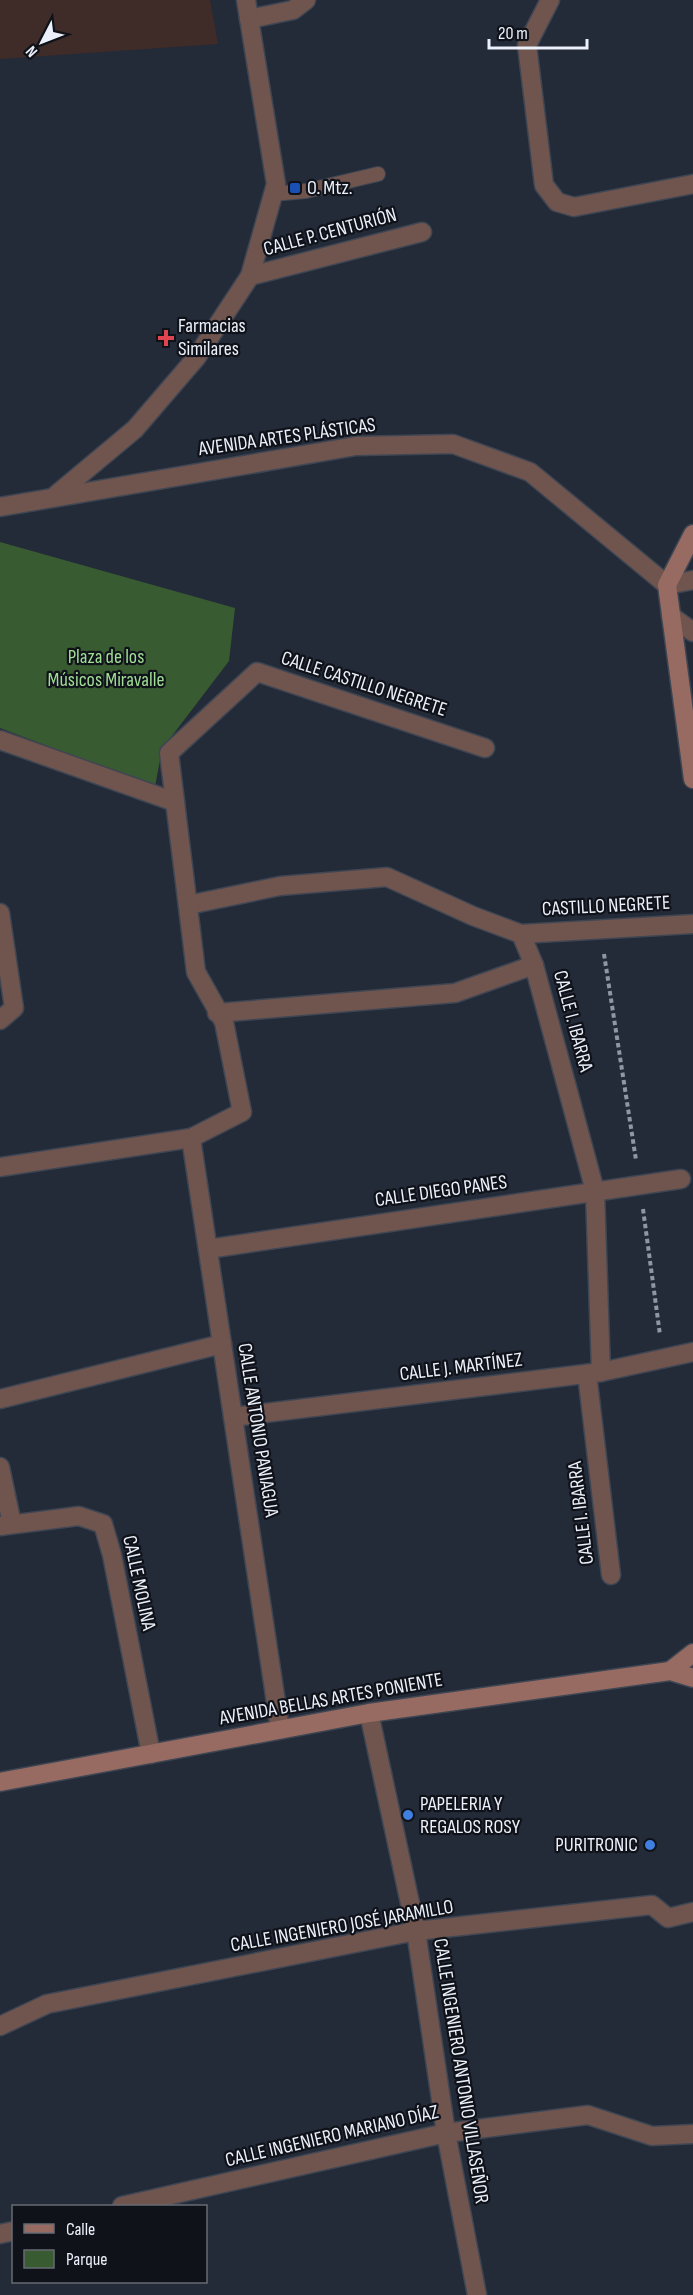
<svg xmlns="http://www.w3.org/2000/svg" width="693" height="2295" viewBox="0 0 693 2295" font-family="'Sofia Sans Condensed',sans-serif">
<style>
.education{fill:#3f2c28}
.green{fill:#385b31}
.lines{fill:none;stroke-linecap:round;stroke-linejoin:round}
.lane-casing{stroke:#3f4653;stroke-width:16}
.street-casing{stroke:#3f4653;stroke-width:21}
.secondary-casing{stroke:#3f4653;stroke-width:21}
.path{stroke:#9096a2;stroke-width:4;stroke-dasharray:4.5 3;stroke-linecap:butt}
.lane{stroke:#70544e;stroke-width:14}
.street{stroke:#70544e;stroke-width:18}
.secondary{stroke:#976b62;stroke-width:18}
.transit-dot{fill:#1a4fb4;stroke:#0f1219;stroke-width:2}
.health-dot{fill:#e0444e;stroke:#0f1219;stroke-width:2}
.shop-dot{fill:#3f7fe0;stroke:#0f1219;stroke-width:2}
.labels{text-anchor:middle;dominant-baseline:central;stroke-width:4.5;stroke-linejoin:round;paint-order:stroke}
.poi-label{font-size:20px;fill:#ebf0fa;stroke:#0f1219;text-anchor:start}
.street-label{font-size:20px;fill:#ebf0fa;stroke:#0f1219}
.park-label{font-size:20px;fill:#a0dd95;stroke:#0f1219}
</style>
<rect width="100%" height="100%" fill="#232a38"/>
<!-- education -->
<polygon class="education" points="0,0 210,0 218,44 0,59"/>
<!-- green -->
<polygon class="green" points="0,542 235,608 229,661 162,749 155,787 0,728"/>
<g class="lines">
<!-- lane casing -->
<g class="lane-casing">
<polyline id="lane" points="273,194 306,191 378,174"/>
</g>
<!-- street casing -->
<g class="street-casing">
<g id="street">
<polyline points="550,0 527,45 544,185 557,202 574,207 693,184"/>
<polyline points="249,19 293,10 306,0"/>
<polyline points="250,276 422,232"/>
<polyline points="56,495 135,429 196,358 250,276 276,184 246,0"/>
<polyline points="0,507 356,446 453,444 530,472 667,585 693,580"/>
<polyline points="671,616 693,632"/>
<polyline points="0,740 175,802"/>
<polyline points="188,905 280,886 387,877 473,916 521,934 534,965 595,1191 601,1372"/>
<polyline points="0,913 14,1008 0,1020"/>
<polyline points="521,934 693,924"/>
<polyline points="217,1013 455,993 534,965"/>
<polyline points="191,1138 280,1729"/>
<polyline points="0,1167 191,1138 242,1112 224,1022 196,972 169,753 257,672 485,748"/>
<polyline points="208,1249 681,1179"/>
<polyline points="587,1374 611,1575"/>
<polyline points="0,1399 222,1344"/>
<polyline points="233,1417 601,1372 693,1352"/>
<polyline points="0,1467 12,1524"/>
<polyline points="0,1526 79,1516 103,1524 112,1555 151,1754"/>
<polyline points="369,1713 416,1931 446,2133 477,2295"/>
<polyline points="0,2026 47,2004 416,1931 652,1905 668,1918 693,1912"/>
<polyline points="122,2206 446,2133 588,2115 652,2136 693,2134"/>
<polyline points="0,2234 14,2231"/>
</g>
</g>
<!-- secondary casing -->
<g class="secondary-casing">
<g id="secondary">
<polyline points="693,534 667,585 693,779"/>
<polyline points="670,1671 693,1653"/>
<polyline points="0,1782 369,1713 670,1671 693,1678"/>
</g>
</g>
<!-- path -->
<g class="path">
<polyline points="604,954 636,1160"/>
<polyline points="643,1209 660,1335"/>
</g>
<!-- lane -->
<use href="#lane" class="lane"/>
<!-- street -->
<use href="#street" class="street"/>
<!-- secondary -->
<use href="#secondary" class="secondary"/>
</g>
<!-- markers -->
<rect class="transit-dot" x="289" y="182" width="12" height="12" rx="3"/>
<path class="health-dot" d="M163 329h6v6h6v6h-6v6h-6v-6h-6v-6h6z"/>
<g class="shop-dot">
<circle cx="408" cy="1815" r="6"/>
<circle cx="650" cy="1845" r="6"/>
</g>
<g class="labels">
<!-- poi labels -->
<g class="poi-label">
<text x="307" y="188">O. Mtz.</text>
<text x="178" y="326">Farmacias<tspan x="178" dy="23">Similares</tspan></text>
<text x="420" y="1804">PAPELERIA Y<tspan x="420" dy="23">REGALOS ROSY</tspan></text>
<text x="638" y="1845" text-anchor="end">PURITRONIC</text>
</g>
<!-- street labels -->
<g class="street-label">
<text transform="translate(330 232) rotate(-15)">CALLE P. CENTURIÓN</text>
<text transform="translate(287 437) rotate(-8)">AVENIDA ARTES PLÁSTICAS</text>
<text transform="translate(364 684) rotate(18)">CALLE CASTILLO NEGRETE</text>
<text transform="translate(606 906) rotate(-3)">CASTILLO NEGRETE</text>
<text transform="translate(573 1021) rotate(75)">CALLE I. IBARRA</text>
<text transform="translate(441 1191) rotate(-8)">CALLE DIEGO PANES</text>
<text transform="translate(461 1367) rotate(-7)">CALLE J. MARTÍNEZ</text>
<text transform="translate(258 1430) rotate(81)">CALLE ANTONIO PANIAGUA</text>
<text transform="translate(581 1513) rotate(-97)">CALLE I. IBARRA</text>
<text transform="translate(139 1583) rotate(78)">CALLE MOLINA</text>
<text transform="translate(331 1699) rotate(-10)">AVENIDA BELLAS ARTES PONIENTE</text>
<text transform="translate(342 1926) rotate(-10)">CALLE INGENIERO JOSÉ JARAMILLO</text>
<text transform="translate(461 2071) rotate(81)">CALLE INGENIERO ANTONIO VILLASEÑOR</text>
<text transform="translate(332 2136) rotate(-13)">CALLE INGENIERO MARIANO DÍAZ</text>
</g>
<!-- park labels -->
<g class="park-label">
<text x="106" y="657">Plaza de los<tspan x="106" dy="23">Músicos Miravalle</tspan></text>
</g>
</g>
<!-- legend -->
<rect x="12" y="2205" width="195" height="78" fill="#0f1219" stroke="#676b73" stroke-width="1.5"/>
<rect x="24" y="2224" width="30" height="9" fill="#976b62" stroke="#676b73" stroke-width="1.5"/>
<text x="66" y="2235" font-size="18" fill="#ebf0fa">Calle</text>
<rect x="24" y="2250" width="30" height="18" fill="#385b31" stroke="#676b73" stroke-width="1.5"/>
<text x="66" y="2265" font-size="18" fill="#ebf0fa">Parque</text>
<!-- north arrow -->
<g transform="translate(42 42) rotate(228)" stroke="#0f1219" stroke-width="4.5" paint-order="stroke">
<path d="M0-4.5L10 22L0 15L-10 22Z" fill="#ebf0fa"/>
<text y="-9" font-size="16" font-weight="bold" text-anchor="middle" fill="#ebf0fa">N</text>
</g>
<!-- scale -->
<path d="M489 39v9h98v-9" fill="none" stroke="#ebf0fa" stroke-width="3"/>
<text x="498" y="39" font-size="18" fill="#ebf0fa" stroke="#0f1219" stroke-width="4.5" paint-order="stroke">20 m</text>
</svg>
